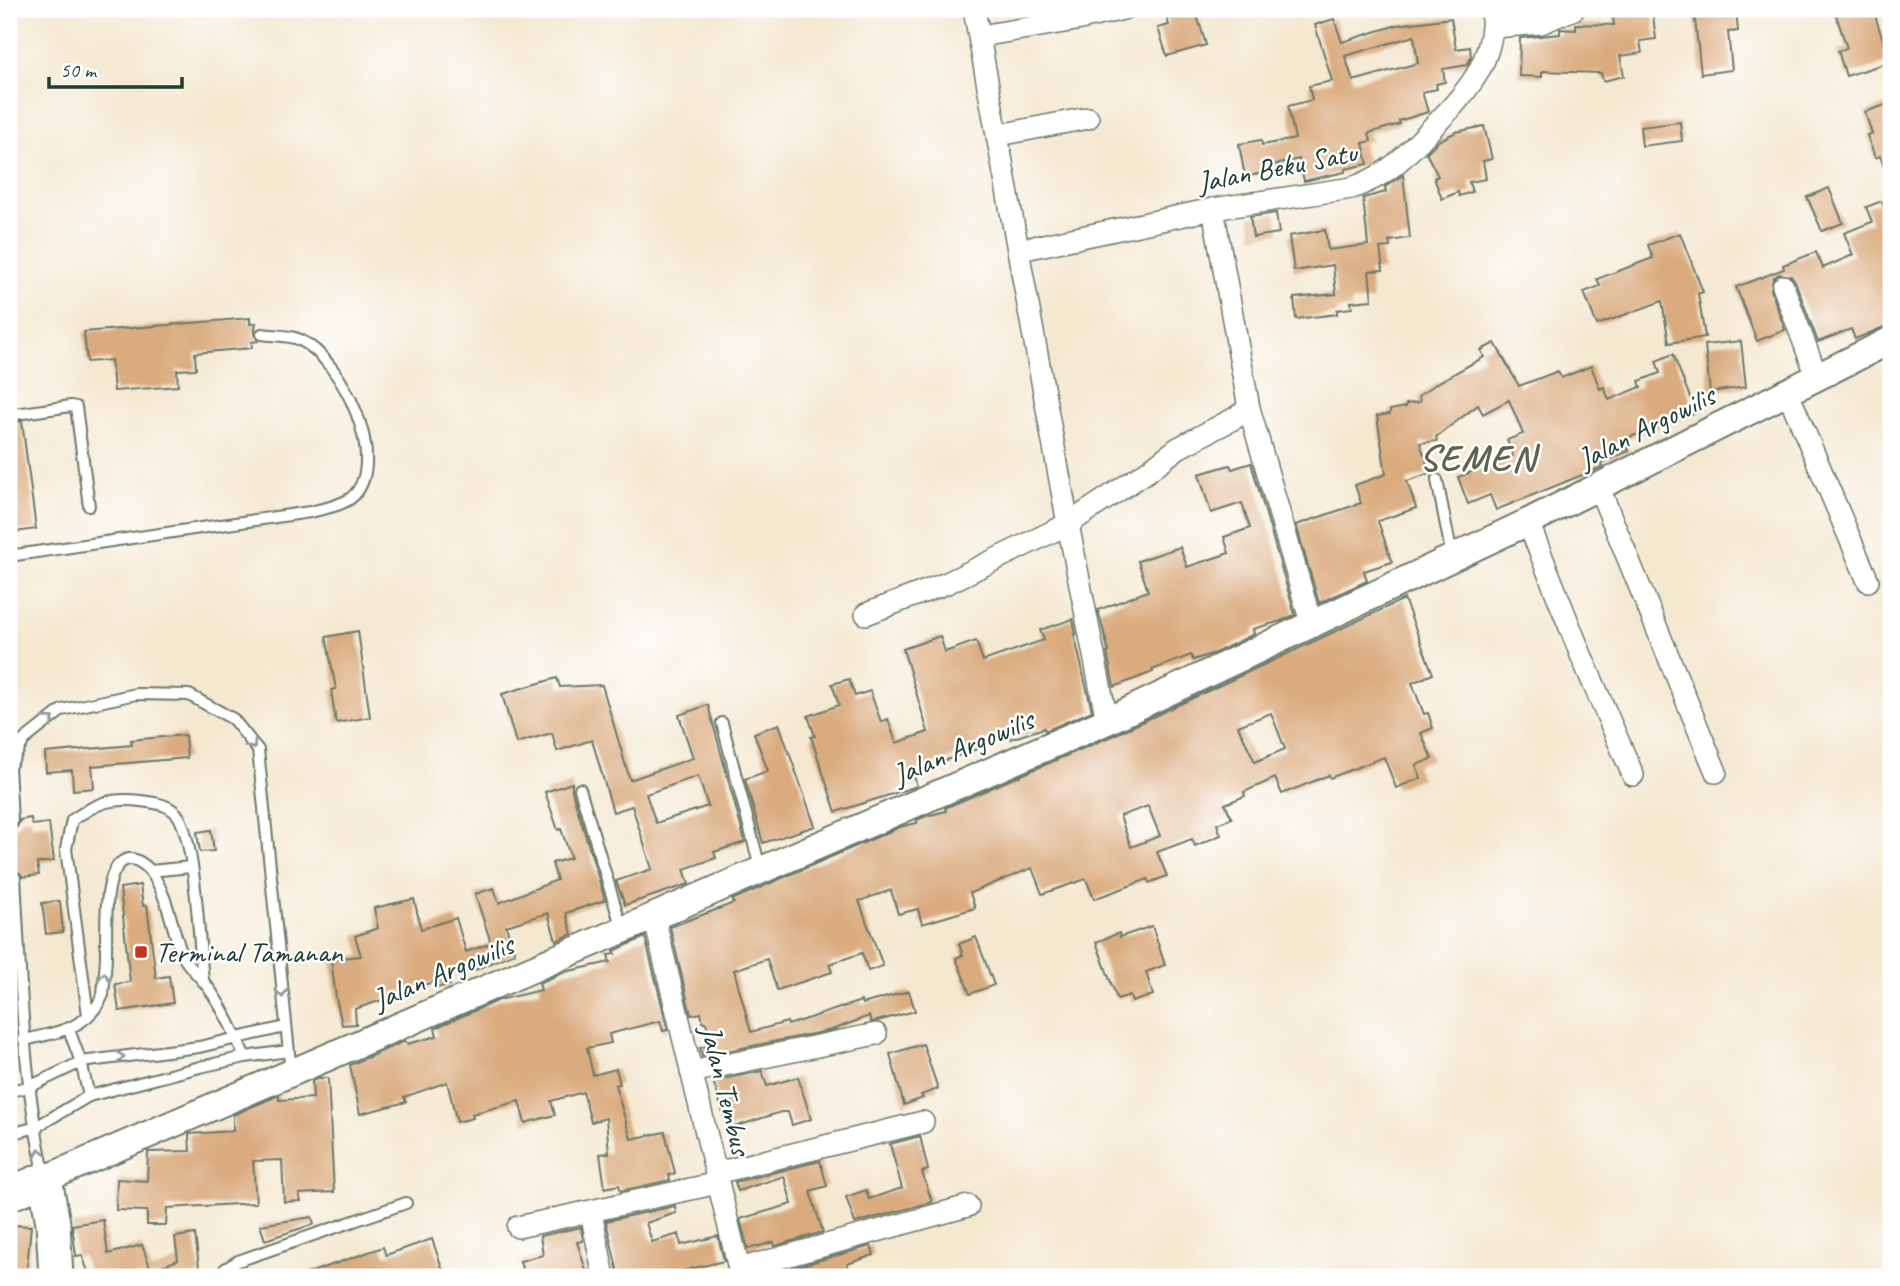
<svg xmlns="http://www.w3.org/2000/svg" width="1900" height="1286" viewBox="0 0 1900 1286" font-family="Caveat,sans-serif">
<style>
.building{fill:#daab7e;fill-rule:evenodd}
.lines{fill:none;stroke-linecap:round;stroke-linejoin:round}
.service-casing{stroke:#6a796b;stroke-width:14}
.minor-casing{stroke:#6a796b;stroke-width:24}
.tertiary-casing{stroke:#6a796b;stroke-width:30}
.trunk-casing{stroke:#6a796b;stroke-width:37}
.service{stroke:#fff;stroke-width:10}
.minor{stroke:#fff;stroke-width:21}
.tertiary{stroke:#fff;stroke-width:26}
.trunk{stroke:#fff;stroke-width:33}
.oneway{stroke:#8f9e9a}
.poi-dot{fill:#c8321e;stroke:#fff;stroke-width:2.5}
.labels{text-anchor:middle;dominant-baseline:central;stroke-width:5;stroke-linejoin:round;paint-order:stroke}
.street-label{font-size:30px;fill:#1f3d34;stroke:#fff}
.poi-label{font-size:30px;fill:#1f3d34;stroke:#fff;text-anchor:start}
.district-label{font-size:37px;font-weight:bold;letter-spacing:2px;fill:#60644e;stroke:#fff}
</style>
<rect width="100%" height="100%" fill="#fff"/>
<filter id="ink" filterUnits="userSpaceOnUse"><feTurbulence type="fractalNoise" baseFrequency=".0143" numOctaves="2"/><feDisplacementMap in="SourceGraphic" scale="14" xChannelSelector="R" yChannelSelector="G"/><feConvolveMatrix kernelMatrix="1 2 1 2 8 2 1 2 1" color-interpolation-filters="sRGB"/></filter>
<filter id="wash" filterUnits="userSpaceOnUse"><feTurbulence type="fractalNoise" baseFrequency=".00686" numOctaves="4" result="noise"/><feDisplacementMap in="SourceGraphic" scale="28" xChannelSelector="R" yChannelSelector="G"/><feGaussianBlur stdDeviation="1.57" result="paint"/><feColorMatrix in="noise" values="0 0 0 0 0 0 0 0 0 0 0 0 0 0 0 0 0 1.4 0 .05"/><feComposite in="paint" operator="in"/></filter>
<g filter="url(#wash)">
<rect width="100%" height="100%" fill="#f4e8d1"/>
<g id="blocks">
<!-- building -->
<g class="building">
<polygon points="1164,9 1189,9 1191,16 1197,15 1206,45 1167,56 1158,28 1169,25"/>
<polygon points="1612,9 1652,9 1656,39 1640,41 1642,53 1620,56 1624,76 1603,81 1601,73 1542,71 1542,77 1519,76 1520,38 1560,34 1560,29 1576,30 1576,24 1614,25"/>
<polygon points="1714,9 1736,9 1738,31 1728,32 1732,70 1701,74 1694,11"/>
<polygon points="1834,9 1873,9 1890,62 1846,76 1838,51 1847,48"/>
<path d="M1451 18 1456 49 1470 47 1471 57 1467 65 1443 69 1445 82 1436 84 1437 89 1422 92 1428 112 1399 121 1400 124 1369 133 1371 141 1363 143 1368 164 1345 169V172L1304 181 1299 159 1266 167 1267 172 1245 177 1239 144 1261 140 1262 145 1295 139 1288 106 1312 100 1309 86 1332 81 1315 25 1334 19 1342 42 1397 25ZM1414 36 1418 63 1353 81 1345 56Z"/>
<polygon points="1891,103 1891,180 1889,181 1880,156 1875,158 1867,135 1872,134 1865,112"/>
<polygon points="1680,122 1682,141 1642,146 1640,127"/>
<polygon points="1484,126 1492,159 1483,161 1486,179 1469,182 1472,192 1459,196 1458,192 1442,199 1434,178 1438,176 1426,153 1438,141 1456,132"/>
<polygon points="1403,175 1410,238 1389,241 1390,247 1380,248 1383,270 1369,271 1372,300 1351,302 1352,308 1337,310 1337,314 1296,319 1294,298 1336,294 1333,265 1294,271 1289,236 1325,230 1328,250 1368,245 1363,198 1386,192 1385,187"/>
<polygon points="1829,188 1843,223 1822,231 1807,197"/>
<polygon points="1882,201 1883,206 1891,203 1891,324 1855,339 1851,329 1818,342 1795,281 1791,276 1779,274 1773,278 1771,290 1785,330 1757,341 1736,287 1784,269 1783,265 1816,252 1823,268 1853,255 1844,233 1872,222 1866,207"/>
<polygon points="1276,213 1279,233 1253,237 1250,217"/>
<polygon points="1680,233 1703,292 1698,294 1705,337 1669,343 1662,301 1597,325 1584,292 1600,286 1597,279 1653,258 1648,245"/>
<polygon points="250,318 250,324 256,323 254,334 258,341 252,342 252,348 195,353 196,369 177,370 178,386 114,391 111,360 87,362 84,332"/>
<polygon points="1741,341 1746,387 1710,392 1705,345"/>
<polygon points="1495,343 1519,386 1558,371 1561,378 1591,366 1600,389 1604,387 1609,400 1641,387 1639,381 1660,373 1656,361 1673,354 1696,413 1624,439 1629,451 1600,463 1602,467 1496,510 1490,495 1468,504 1458,477 1513,456 1507,440 1523,434 1509,400 1483,414 1478,405 1436,437 1437,441 1420,443 1430,473 1407,481 1416,508 1378,521 1392,562 1364,571 1367,581 1319,603 1296,525 1361,503 1355,485 1386,474 1377,416 1390,414 1390,410 1406,407 1406,404 1420,402 1419,396 1437,383 1484,357 1481,350"/>
<polygon points="22,421 36,529 9,533 9,423"/>
<polygon points="1251,463 1295,615 1281,621 1253,629 1254,634 1215,653 1193,660 1191,655 1152,670 1153,672 1114,687 1107,653 1109,652 1098,610 1148,591 1138,561 1180,547 1187,567 1229,553 1224,537 1250,528 1242,503 1211,513 1199,474 1230,465 1232,469"/>
<path d="M1404 599 1433 674 1412 683 1424 714 1428 713 1433 728 1421 733 1432 759 1416 765 1421 778 1396 788 1384 757 1330 778 1329 775 1282 794 1275 778 1244 792 1245 796 1225 804 1232 818 1217 824 1221 835 1195 846 1192 839 1157 852 1167 876 1149 883 1148 879 1094 899 1086 879 1042 894 1032 868 970 893 975 908 922 924 918 909 898 914 891 890 859 901 883 966 868 971 862 953 829 964 832 972 777 990 767 959 734 970 751 1032 787 1022 788 1025 861 1001 862 1004 909 991 915 1011 877 1021 871 1022 869 1016 832 1030 702 1056 700 1048 711 1045 706 1022H703L701 1013 691 1015 670 927 734 903 732 900 900 827 917 823V820L926 816 946 811 945 808 1114 735ZM1271 713 1285 749 1255 762 1238 726ZM1148 806 1160 836 1131 847 1120 816Z"/>
<polygon points="1073,619 1076,634 1074,634 1092,711 1045,731 1044,728 1011,739 1009,734 984,742 985,746 913,772 917,786 836,812 811,737 815,736 808,716 839,705 832,684 849,679 855,696 870,691 881,722 888,719 896,743 928,732 903,649 940,636 945,652 976,641 983,661 1044,640 1040,630"/>
<polygon points="358,631 370,717 336,723 331,690 336,689 326,637"/>
<path d="M557 678 560 687 602 685 630 780 693 758 679 715 708 705 745 842 714 852 716 858 684 869 689 884 625 905 616 881 652 869 632 806 613 812 592 740 557 751 552 733 516 743 502 694ZM698 776 708 806 656 823 646 794Z"/>
<polygon points="779,724 815,826 763,843 745,779 768,771 754,733"/>
<polygon points="185,735 187,758 92,766 94,788 73,790 72,770 46,772 45,753 132,745 131,740"/>
<polygon points="572,783 572,791 605,900 566,913 572,934 556,941 548,913 506,926 515,953 475,970 473,966 447,974 450,985 435,988 434,982 387,995 388,998 355,1009 356,1024 342,1025 336,998 331,959 361,956 355,936 378,928 374,908 414,899 421,929 456,918 466,952 491,943 475,894 494,888 499,903 557,880 552,863 571,858 561,829 558,830 545,792"/>
<polygon points="31,818 32,825 49,823 54,861 37,863 39,875 23,877 18,871 9,873 9,828 17,827 20,820"/>
<polygon points="211,830 214,851 200,852 197,832"/>
<polygon points="140,885 143,906 147,905 156,978 169,976 173,1003 119,1011 115,984 130,982 120,888"/>
<polygon points="60,901 63,932 46,934 42,903"/>
<polygon points="1152,926 1165,965 1146,972 1153,995 1132,1002 1130,995 1117,999 1096,942 1119,933 1120,937"/>
<polygon points="645,937 668,1030 663,1031 660,1021 609,1034 611,1043 587,1048 593,1075 616,1069 620,1084 615,1085 631,1139 665,1132 675,1173 669,1175 670,1180 621,1191 619,1185 605,1188 600,1154 609,1153 606,1118 591,1122 583,1092 551,1101 555,1115 525,1123 519,1101 472,1114 473,1118 457,1122 447,1082 404,1097 406,1102 360,1114 350,1065 405,1041 407,1044 437,1036 435,1028 499,1000 541,990 539,983 565,972 610,962 608,955 615,954 614,951"/>
<polygon points="976,937 994,985 970,994 956,958 963,955 959,944"/>
<polygon points="923,1044 938,1089 921,1095 923,1098 904,1105 890,1054"/>
<polygon points="762,1071 767,1086 798,1077 811,1119 792,1125 788,1112 781,1112 728,1129 713,1081"/>
<polygon points="319,1078 328,1078 334,1192 299,1194 301,1201 284,1202 282,1160 253,1161 256,1203 167,1208 166,1225 147,1225 147,1211 116,1210 117,1179 147,1181 148,1152 190,1151 189,1134 233,1131 233,1115 279,1095 279,1100 313,1098 312,1081"/>
<polygon points="920,1136 928,1170 922,1172 932,1202 855,1223 846,1197 866,1190 869,1199 902,1188 890,1144"/>
<polygon points="820,1161 827,1186 810,1191 823,1232 775,1246 774,1242 748,1249 740,1219 792,1204 784,1176 738,1191 735,1182"/>
<polygon points="675,1206 676,1213 646,1223 652,1242 679,1234 681,1245 718,1236 724,1261 656,1277 619,1277 606,1221"/>
<polygon points="312,1217 314,1224 265,1240 260,1225"/>
<polygon points="103,1220 108,1254 142,1245 151,1270 178,1260 175,1237 195,1234 200,1275 181,1277 90,1277 82,1255 76,1256 72,1225"/>
<polygon points="9,1225 31,1226 26,1277 9,1277"/>
<polygon points="581,1227 583,1241 577,1242 588,1277 524,1277 520,1261 543,1255 540,1236"/>
<polygon points="432,1239 443,1271 424,1277 303,1277 303,1275 383,1247 386,1255"/>
<polygon points="871,1246 874,1255 847,1264 851,1277 782,1277 781,1271"/>
</g>
</g>
</g>
<g filter="url(#ink)">
<use href="#blocks" fill-opacity="0" stroke="#6a796b" stroke-width="2"/>
<g class="lines">
<!-- service casing -->
<g class="service-casing">
<g id="service">
<polyline points="9,415 71,406 76,407 89,506"/>
<polyline points="1437,480 1452,556"/>
<path d="M9 556 310 512C323 509 340 506 351 498 392 463 341 358 300 340 290 335 274 336 262 334"/>
<polyline points="722,723 761,871"/>
<polyline points="580,789 622,929"/>
<polyline points="12,821 9,767 24,740 62,710 136,694 189,695 233,719 258,750 291,1072"/>
<polyline points="150,871 191,867"/>
<path d="M15 878C21 978 22 1078 45 1176"/>
<path d="M88 1015 66 849 72 820C97 803 110 797 141 801 155 803 171 804 179 817 196 848 199 943 203 981"/>
<polyline points="69,1030 81,1062 89,1096"/>
<path d="M24 1040C56 1033 88 1029 103 995 104 981 106 966 106 952 107 931 101 863 129 859 136 858 147 866 151 872 167 894 172 927 181 952 186 965 196 972 204 982 221 1003 234 1032 245 1057"/>
<polyline points="9,1091 29,1087 81,1062 199,1047 285,1027"/>
<polyline points="9,1134 34,1128 89,1096 200,1067 245,1057 288,1051"/>
<polyline points="222,1277 225,1269 238,1261 406,1203"/>
</g>
</g>
<!-- minor casing -->
<g class="minor-casing">
<g id="minor">
<polyline points="974,9 1068,524 1107,721"/>
<polyline points="1494,27 1541,23 1574,9"/>
<polyline points="980,36 1076,20 1123,9"/>
<polyline points="999,135 1088,118"/>
<polyline points="1213,209 1249,408 1312,626"/>
<path d="M1020 250 1213 209 1352 188C1389 175 1404 157 1430 130 1465 94 1496 63 1492 9"/>
<polyline points="1783,286 1817,377"/>
<polyline points="1786,393 1794,407 1868,581"/>
<polyline points="1599,488 1716,772"/>
<polyline points="1528,522 1581,655 1633,775"/>
<polyline points="866,614 947,583 1068,524 1148,471 1178,448 1235,418 1249,408"/>
<polyline points="654,917 741,1277"/>
<polyline points="691,1072 876,1034"/>
<polyline points="716,1173 923,1122"/>
<polyline points="591,1212 604,1277"/>
<polyline points="518,1227 718,1183"/>
<polyline points="739,1269 968,1206"/>
</g>
</g>
<!-- tertiary casing -->
<g class="tertiary-casing">
<polyline id="tertiary" points="45,1179 1107,721 1528,522 1891,340"/>
</g>
<!-- trunk casing -->
<g class="trunk-casing">
<polyline id="trunk" points="9,1194 45,1179 53,1223 56,1277"/>
</g>
<!-- service -->
<use href="#service" class="service"/>
<!-- minor -->
<use href="#minor" class="minor"/>
<!-- tertiary -->
<use href="#tertiary" class="tertiary"/>
<!-- trunk -->
<use href="#trunk" class="trunk"/>
</g>
<!-- one-way arrows -->
<defs><path id="oneway-chevron" d="M-2-3.5L2.5 0L-2 3.5" fill="none" stroke-width="1.6" stroke-linecap="round" stroke-linejoin="round" transform="scale(1.75)"/></defs>
<g class="oneway">
<use href="#oneway-chevron" transform="translate(50 720) rotate(-38)"/>
<use href="#oneway-chevron" transform="translate(252 745) rotate(57)"/>
<use href="#oneway-chevron" transform="translate(104 977) rotate(-85)"/>
<use href="#oneway-chevron" transform="translate(282 993) rotate(84)"/>
<use href="#oneway-chevron" transform="translate(120 1057) rotate(-7)"/>
<use href="#oneway-chevron" transform="translate(40 1153) rotate(-103)"/>
</g>
</g>
<!-- markers -->
<rect class="poi-dot" x="134" y="945" width="14" height="14" rx="3.5"/>
<g class="labels">
<!-- street labels -->
<g class="street-label">
<text transform="translate(1277 167) rotate(-11)">Jalan Beku Satu</text>
<text transform="translate(1646 427) rotate(-27)">Jalan Argowilis</text>
<text transform="translate(963 747) rotate(-23)">Jalan Argowilis</text>
<text transform="translate(443 972) rotate(-23)">Jalan Argowilis</text>
<text transform="translate(726 1090) rotate(76)">Jalan Tembus</text>
</g>
<!-- poi labels -->
<g class="poi-label">
<text x="155" y="952">Terminal Tamanan</text>
</g>
<!-- district labels -->
<g class="district-label">
<text x="1478" y="457">SEMEN</text>
</g>
</g>
<!-- margin -->
<rect width="1900" height="1286" fill="none" stroke="#fff" stroke-width="35"/>
<!-- scale -->
<path d="M49 77v10h133v-10" fill="none" stroke="#1f3d34" stroke-width="3.5"/>
<text x="60" y="77" font-size="21" fill="#1f3d34" stroke="#ffffff" stroke-width="5" paint-order="stroke">50 m</text>
</svg>
